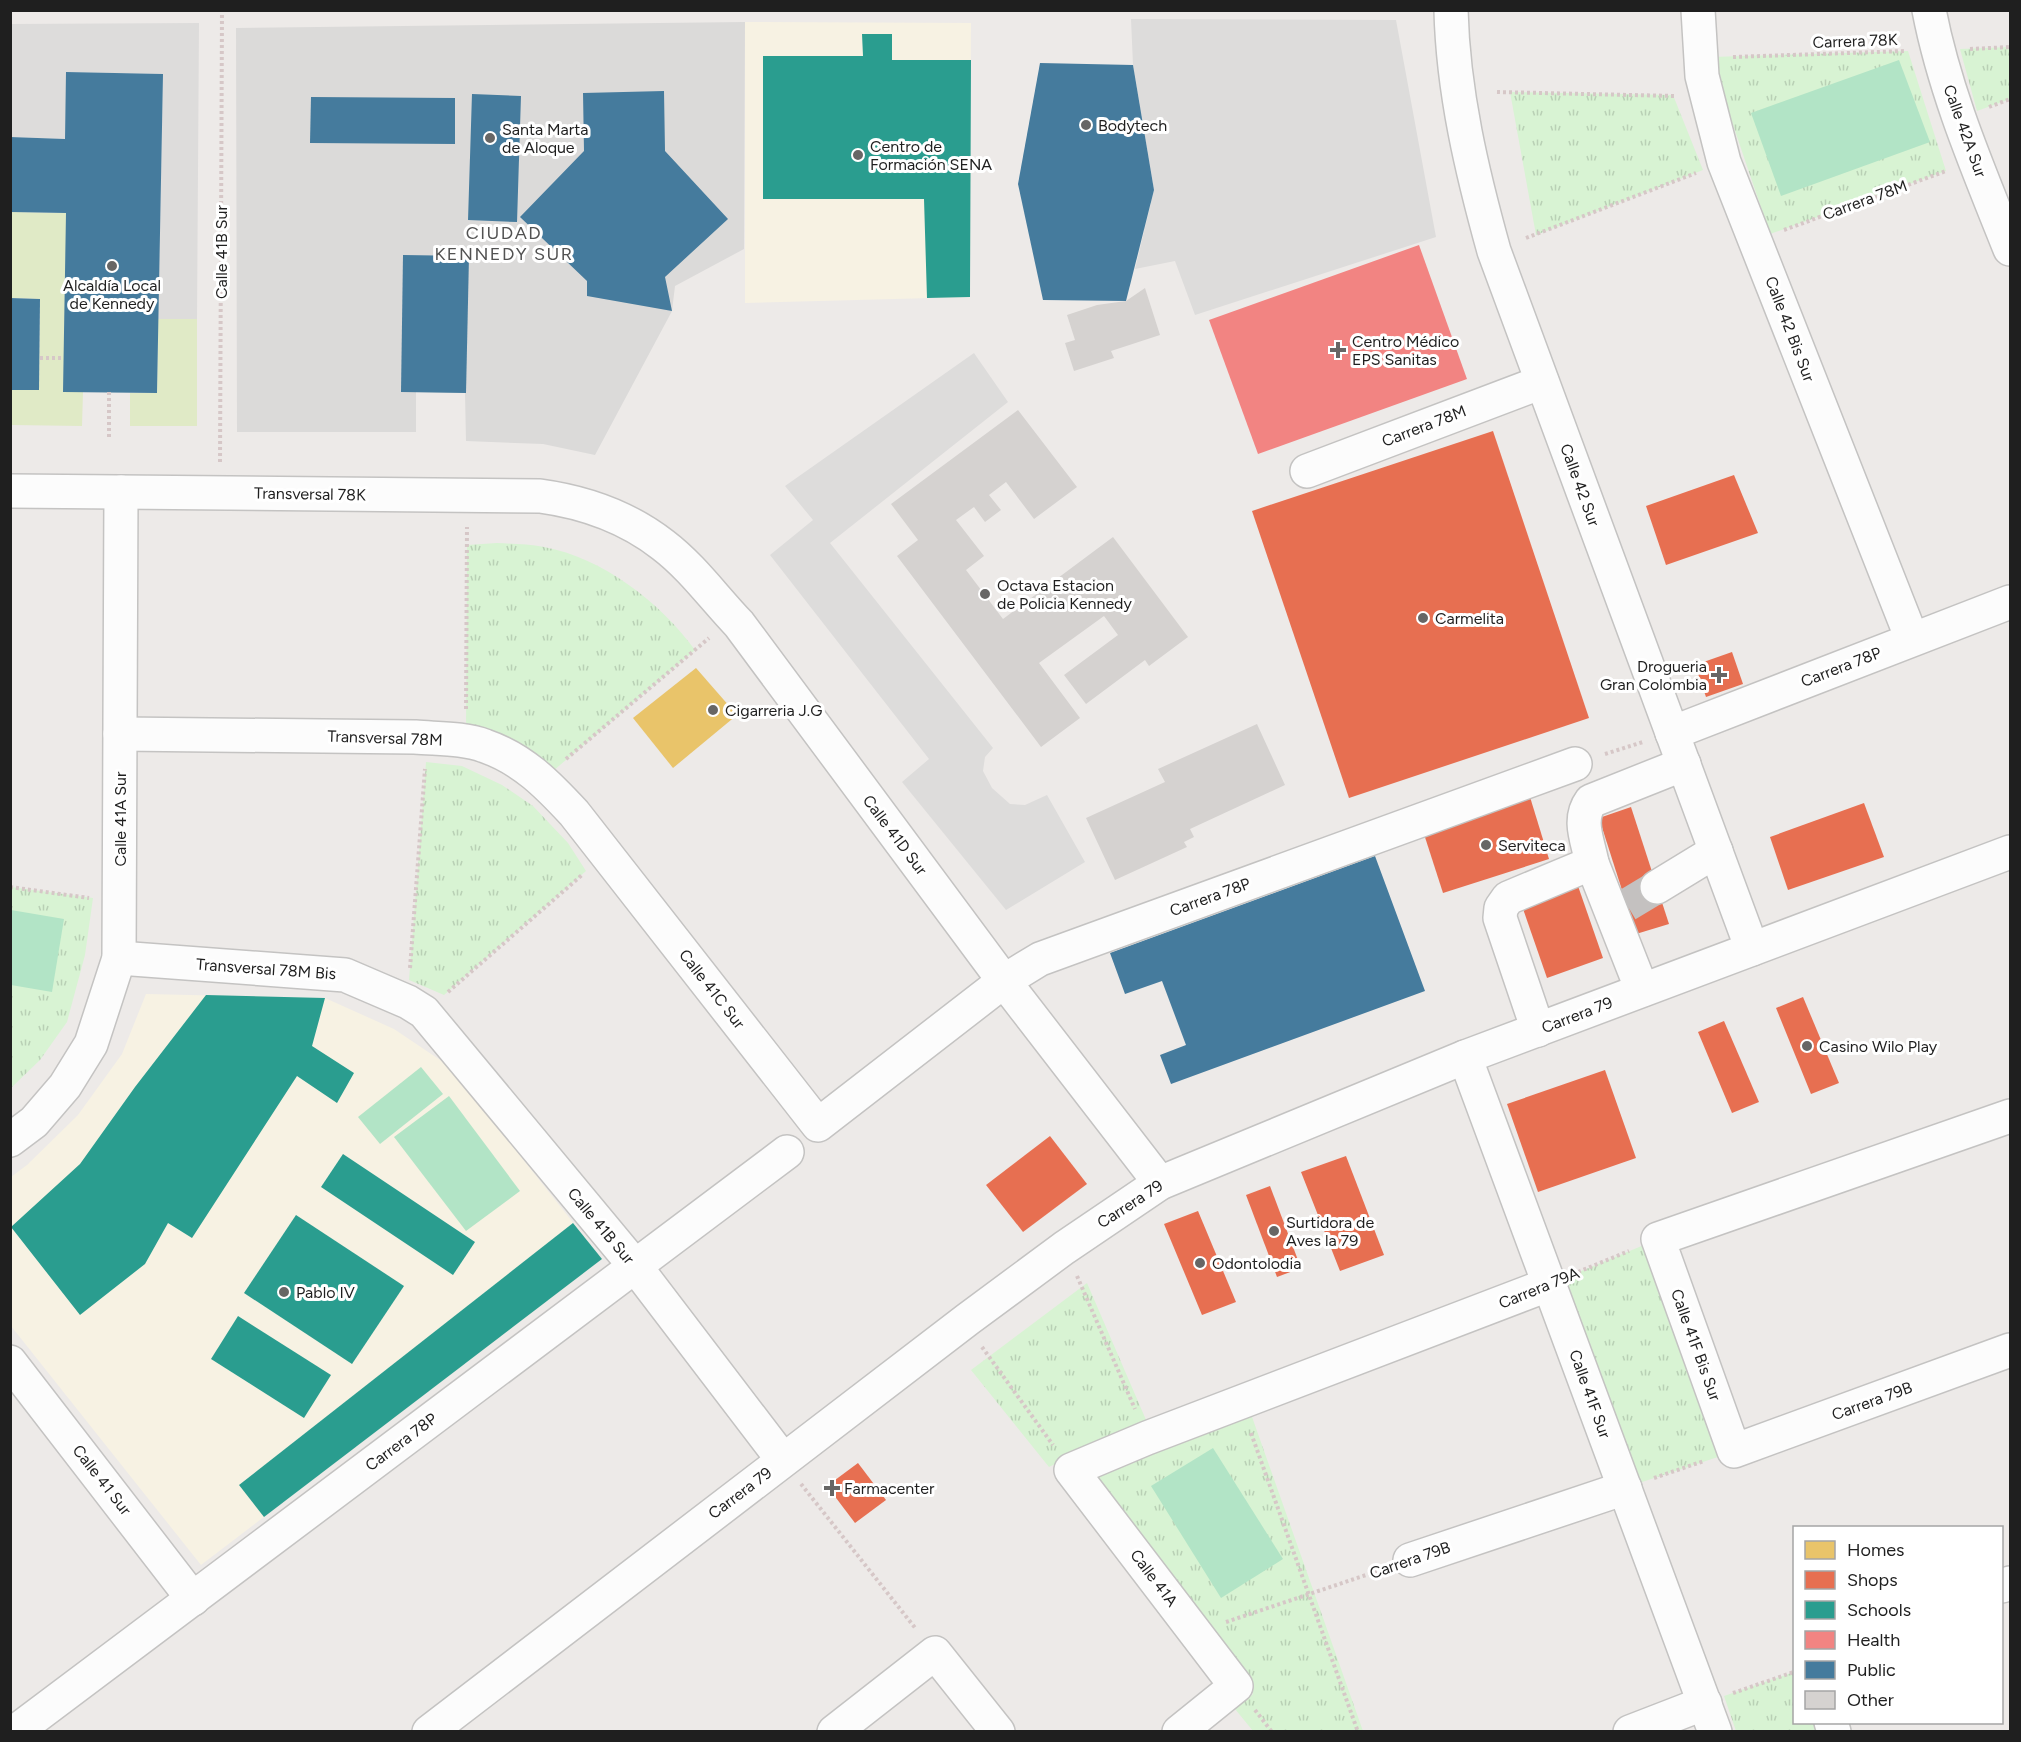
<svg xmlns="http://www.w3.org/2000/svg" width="2021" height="1742" viewBox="0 0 2021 1742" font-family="Figtree,sans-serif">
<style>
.education{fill:#f7f2e3}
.religious{fill:#dbdad9}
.grass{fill:#e0eac6}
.park{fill:url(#park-tufts)}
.pitch{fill:#b2e4c6}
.parking{fill:#dddcdb}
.homes{fill:#e9c46a}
.shops{fill:#e76f51}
.schools{fill:#2a9d8f}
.health{fill:#f28482}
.public{fill:#457b9d}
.building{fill:#d5d2d0}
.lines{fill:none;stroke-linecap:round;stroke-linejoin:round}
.minor-tunnel{stroke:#c4c1c0;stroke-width:33;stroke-dasharray:33 16;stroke-linecap:butt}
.minor-casing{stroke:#c4c3c2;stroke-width:36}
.path{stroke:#d6c7c7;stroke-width:4;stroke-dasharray:3 3;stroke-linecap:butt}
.minor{stroke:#fcfcfc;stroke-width:33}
.poi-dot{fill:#676665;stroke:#fff;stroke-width:2}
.labels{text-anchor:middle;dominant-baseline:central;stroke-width:6;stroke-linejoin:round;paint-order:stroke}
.street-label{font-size:16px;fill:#1f1f1f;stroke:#fff}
.poi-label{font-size:16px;fill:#1f1f1f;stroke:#fff;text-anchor:start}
.neighbourhood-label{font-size:18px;letter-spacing:1.5px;fill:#525252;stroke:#fff}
</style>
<defs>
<pattern id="park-tufts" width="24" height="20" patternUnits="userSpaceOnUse" patternTransform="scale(1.5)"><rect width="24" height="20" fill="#d8f3d3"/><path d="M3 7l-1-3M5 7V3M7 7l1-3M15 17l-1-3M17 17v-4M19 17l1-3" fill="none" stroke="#b9d0b5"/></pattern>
</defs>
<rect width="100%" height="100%" fill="#edeae8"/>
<!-- education -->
<g class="education">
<polygon points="745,22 971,23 970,297 745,303"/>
<polygon points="146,994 325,998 394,1029 449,1066 602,1259 201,1565 11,1326 11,1177 27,1165 78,1115 122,1054"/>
</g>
<!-- religious -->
<polygon class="religious" points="745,22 744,249 675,286 672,311 595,455 543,444 466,441 465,393 416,392 416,432 237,432 236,28"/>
<!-- grass -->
<g class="grass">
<polygon points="11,212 66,213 83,392 82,426 11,425 11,390 39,390 40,299 11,298"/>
<polygon points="158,319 197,319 197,426 130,426 130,393 157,393"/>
</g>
<!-- park -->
<g class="park">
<polygon points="2010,47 2010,99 1977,111 1960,49"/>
<polygon points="1908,51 1946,171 1770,234 1710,57"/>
<polygon points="1510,92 1673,95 1703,170 1536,235"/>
<path d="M497 543C512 544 529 544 544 547 603 558 660 602 695 650L553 771 466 730 467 545Z"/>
<polygon points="426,762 462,766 502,785 533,806 568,843 586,871 444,995 409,980"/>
<polygon points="11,887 93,898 85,955 67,1022 40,1060 11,1088"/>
<polygon points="1644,1245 1721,1456 1636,1484 1562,1279"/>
<polygon points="1087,1283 1159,1450 1251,1414 1363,1731 1253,1731 1235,1709 1253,1694 1073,1455 1049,1467 971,1370"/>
<polygon points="1794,1672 1794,1722 1816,1723 1819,1731 1736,1731 1724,1696"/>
</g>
<!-- pitch -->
<g class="pitch">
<polygon points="1899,60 1930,142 1781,196 1751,113"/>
<polygon points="11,910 64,919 52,992 11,985"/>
<polygon points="421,1067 443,1094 380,1144 358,1117"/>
<polygon points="449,1096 520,1191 466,1231 394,1137"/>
<polygon points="1213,1448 1283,1559 1221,1598 1151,1486"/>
</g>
<!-- parking -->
<g class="parking">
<polygon points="1131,19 1396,20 1436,237 1195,315 1175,261 1135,269 1154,190 1133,65"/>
<polygon points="199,23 197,319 158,319 163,74 67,72 65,139 11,137 11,24"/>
<polygon points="974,353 1008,402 830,543 993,748 985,757 983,771 992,788 1010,804 1025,805 1047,795 1085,862 1006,910 902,782 929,759 770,555 813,520 785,486"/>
</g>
<!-- homes -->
<polygon class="homes" points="696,668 737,715 673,768 633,718"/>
<!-- shops -->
<g class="shops">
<polygon points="1493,431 1589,718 1349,798 1252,511"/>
<polygon points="1734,475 1758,533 1666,565 1646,506"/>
<polygon points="1732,652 1743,684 1706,697 1695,665"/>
<polygon points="1530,797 1549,859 1443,893 1423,831"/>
<polygon points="1864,803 1884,857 1788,890 1770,837"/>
<polygon points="1631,807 1669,924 1636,934 1599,818"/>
<polygon points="1578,886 1603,958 1547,978 1522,906"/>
<polygon points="1803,997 1839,1083 1811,1094 1776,1008"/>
<polygon points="1724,1021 1759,1102 1732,1113 1698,1032"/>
<polygon points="1605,1070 1636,1158 1538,1192 1507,1104"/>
<polygon points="1050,1136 1087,1184 1023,1232 986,1185"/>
<polygon points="1346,1156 1384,1255 1340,1271 1301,1172"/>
<polygon points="1270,1186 1301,1268 1277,1277 1246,1195"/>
<polygon points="1198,1211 1236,1302 1202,1315 1164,1224"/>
<polygon points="858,1463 886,1500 855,1523 827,1486"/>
</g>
<!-- schools -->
<g class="schools">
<polygon points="862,34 892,34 892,60 971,60 970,297 927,298 924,199 763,199 763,56 863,56"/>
<polygon points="206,995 325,998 312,1046 354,1073 337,1103 297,1076 192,1238 168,1223 145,1264 80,1315 11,1227 80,1164 135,1087"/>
<polygon points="343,1154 475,1242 453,1275 321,1187"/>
<polygon points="296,1215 404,1286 352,1364 244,1293"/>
<polygon points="573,1223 602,1259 264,1517 239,1485"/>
<polygon points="238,1316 331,1375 304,1418 211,1359"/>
</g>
<!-- health -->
<polygon class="health" points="1419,245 1467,379 1258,454 1209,320"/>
<!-- public -->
<g class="public">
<polygon points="1040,63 1133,65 1154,190 1126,301 1043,300 1018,184"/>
<polygon points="66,72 163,74 157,393 63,392 66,213 10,212 10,137 65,139"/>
<polygon points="664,91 665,151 728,219 665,277 672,311 587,296 587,281 520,217 584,151 583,93"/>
<polygon points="472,94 521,96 517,222 468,220"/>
<polygon points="311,97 455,98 455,144 310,143"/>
<polygon points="403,255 469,256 466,393 401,392"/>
<polygon points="10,298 40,299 39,390 10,390"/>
<polygon points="1375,856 1425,991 1171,1084 1160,1055 1186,1045 1162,981 1125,994 1110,953"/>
</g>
<!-- building -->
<g class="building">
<polygon points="1145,288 1160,335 1111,351 1114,358 1074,371 1065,343 1075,340 1067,315 1097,305 1126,301"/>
<polygon points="1018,410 1077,487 1034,519 1006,482 989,495 1001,510 985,522 974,507 956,520 984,556 966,570 1003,619 1113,537 1188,637 1149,666 1145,660 1086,704 1064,675 1118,635 1104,616 1039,663 1080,718 1041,747 897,556 918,540 891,504"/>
<polygon points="1257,724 1285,785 1190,829 1194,837 1184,842 1187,847 1115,880 1086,818 1165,782 1158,769"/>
</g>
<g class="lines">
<!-- minor-tunnel -->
<polyline class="minor-tunnel" points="1627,905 1657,887"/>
<!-- minor casing -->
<g class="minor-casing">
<g id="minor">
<path d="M1451 10C1453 92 1472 172 1494 251L1752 949"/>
<polyline points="1698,10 1702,76 1724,162 1912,639"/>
<path d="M1929 10C1945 93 1979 171 2010 249"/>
<polyline points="1307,471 1542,382"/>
<path d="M10 491 540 496C584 502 627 517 663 545 692 567 714 598 739 624L1004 981 1160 1183"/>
<polyline points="1672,733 2010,602"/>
<path d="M120 734 415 737C438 739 464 738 485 746 523 759 548 785 574 813L818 1125 1004 981 1040 959 1575 764"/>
<polyline points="1592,863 1642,990"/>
<polyline points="1657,887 1716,851"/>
<polyline points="119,958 345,975 408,1002 424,1012 635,1266 783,1460"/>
<path d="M1538 1030 1500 918 1501 908 1508 898 1592 863C1588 841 1577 820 1591 801L1684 764"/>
<polyline points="1465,1057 1715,1732"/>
<polyline points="2010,1116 1658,1239 1734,1451 2010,1350"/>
<polyline points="10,1140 34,1122 65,1086 91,1044 119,958 121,492"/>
<polyline points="10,1362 193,1599"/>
<polyline points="1410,1560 1625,1488"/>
<polyline points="2002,1586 2010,1583"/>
<polyline points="1831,1722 1834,1732"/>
<polyline points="15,1732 787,1152"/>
<polyline points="429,1732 968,1319 1064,1248 1160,1183 1465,1057 2010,852"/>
<polyline points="834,1732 935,1653 998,1732"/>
<polyline points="1179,1732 1236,1686 1071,1470 1147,1438 1550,1284"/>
<polyline points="1630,1732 1705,1703"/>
</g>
</g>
<!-- path -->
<g class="path">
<polyline points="1970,49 2010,47"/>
<polyline points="1733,57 1905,51"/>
<polyline points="1497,92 1676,96"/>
<polyline points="1989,107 2010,99"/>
<polyline points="1784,230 1946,171"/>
<polyline points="1526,238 1696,173"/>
<polyline points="40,358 64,358"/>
<polyline points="109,392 109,437"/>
<polyline points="220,462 222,10"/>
<polyline points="466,709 467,527"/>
<polyline points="1605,754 1643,742"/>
<polyline points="566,759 709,638"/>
<polyline points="10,887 89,898"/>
<polyline points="410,968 425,769"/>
<polyline points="448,992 582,875"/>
<polyline points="1578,1272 1629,1251"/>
<polyline points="1077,1276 1135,1409"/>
<polyline points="982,1347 1053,1445"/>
<polyline points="1251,1433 1358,1732"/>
<polyline points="1654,1478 1704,1461"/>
<polyline points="801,1484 916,1629"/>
<polyline points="1226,1622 1381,1570"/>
<polyline points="1733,1693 1794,1672"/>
<polyline points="1255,1710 1272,1732"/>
</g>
<!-- minor -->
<use href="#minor" class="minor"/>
</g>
<!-- markers -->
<g class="poi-dot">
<circle cx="1086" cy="125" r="6"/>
<circle cx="490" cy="138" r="6"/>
<circle cx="858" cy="155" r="6"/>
<circle cx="112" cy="266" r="6"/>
<path d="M1335 341h6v6h6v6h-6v6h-6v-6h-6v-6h6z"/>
<circle cx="985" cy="594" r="6"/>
<circle cx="1423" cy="618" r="6"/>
<path d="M1716 666h6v6h6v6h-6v6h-6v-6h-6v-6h6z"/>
<circle cx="713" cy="710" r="6"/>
<circle cx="1486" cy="845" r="6"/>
<circle cx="1807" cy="1046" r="6"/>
<circle cx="1274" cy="1231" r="6"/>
<circle cx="1200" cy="1263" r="6"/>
<circle cx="284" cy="1292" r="6"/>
<path d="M829 1479h6v6h6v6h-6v6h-6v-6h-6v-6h6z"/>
</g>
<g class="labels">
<!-- street labels -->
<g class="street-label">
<text transform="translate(1855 41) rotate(-2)">Carrera 78K</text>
<text transform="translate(1965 131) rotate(70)">Calle 42A Sur</text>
<text transform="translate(1865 200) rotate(-20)">Carrera 78M</text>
<text transform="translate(221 252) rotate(-90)">Calle 41B Sur</text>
<text transform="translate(1790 329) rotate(69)">Calle 42 Bis Sur</text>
<text transform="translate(1424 426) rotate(-21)">Carrera 78M</text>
<text transform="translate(1580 485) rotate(70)">Calle 42 Sur</text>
<text transform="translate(310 494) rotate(1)">Transversal 78K</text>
<text transform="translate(1841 667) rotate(-21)">Carrera 78P</text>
<text transform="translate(385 738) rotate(2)">Transversal 78M</text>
<text transform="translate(120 819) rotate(-90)">Calle 41A Sur</text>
<text transform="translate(895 835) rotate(53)">Calle 41D Sur</text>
<text transform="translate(1210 897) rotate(-20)">Carrera 78P</text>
<text transform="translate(266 969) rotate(4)">Transversal 78M Bis</text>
<text transform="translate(712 989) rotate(52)">Calle 41C Sur</text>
<text transform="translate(1577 1015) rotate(-21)">Carrera 79</text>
<text transform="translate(1130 1204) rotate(-33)">Carrera 79</text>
<text transform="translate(601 1226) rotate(50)">Calle 41B Sur</text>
<text transform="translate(1539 1288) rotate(-22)">Carrera 79A</text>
<text transform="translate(1696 1345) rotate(70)">Calle 41F Bis Sur</text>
<text transform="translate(1590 1394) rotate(70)">Calle 41F Sur</text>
<text transform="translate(1872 1401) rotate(-20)">Carrera 79B</text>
<text transform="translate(401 1442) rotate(-37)">Carrera 78P</text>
<text transform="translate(102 1480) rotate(52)">Calle 41 Sur</text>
<text transform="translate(740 1493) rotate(-37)">Carrera 79</text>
<text transform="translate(1410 1560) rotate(-19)">Carrera 79B</text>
<text transform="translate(1154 1578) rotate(53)">Calle 41A</text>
</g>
<!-- poi labels -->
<g class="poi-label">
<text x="1098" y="125">Bodytech</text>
<text x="502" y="129">Santa Marta<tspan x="502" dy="18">de Aloque</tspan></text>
<text x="870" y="146">Centro de<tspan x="870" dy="18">Formación SENA</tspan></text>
<text x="112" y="285" text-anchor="middle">Alcaldía Local<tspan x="112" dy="18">de Kennedy</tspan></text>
<text x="1352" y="341">Centro Médico<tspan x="1352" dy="18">EPS Sanitas</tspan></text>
<text x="997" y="585">Octava Estacion<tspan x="997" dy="18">de Policia Kennedy</tspan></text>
<text x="1435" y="618">Carmelita</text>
<text x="1707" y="666" text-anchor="end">Drogueria<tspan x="1707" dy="18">Gran Colombia</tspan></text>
<text x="725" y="710">Cigarreria J.G</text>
<text x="1498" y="845">Serviteca</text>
<text x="1819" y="1046">Casino Wilo Play</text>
<text x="1286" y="1222">Surtidora de<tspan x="1286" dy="18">Aves la 79</tspan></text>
<text x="1212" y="1263">Odontolodia</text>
<text x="296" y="1292">Pablo IV</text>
<text x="844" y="1488">Farmacenter</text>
</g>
<!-- neighbourhood labels -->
<g class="neighbourhood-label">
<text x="504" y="233">CIUDAD<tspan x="504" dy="21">KENNEDY SUR</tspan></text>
</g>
</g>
<!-- border -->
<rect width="2021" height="1742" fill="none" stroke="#1f1f1f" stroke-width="24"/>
<!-- legend -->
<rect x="1793" y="1526" width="210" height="198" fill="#ffffff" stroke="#a5a5a5" stroke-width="1.5"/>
<rect x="1805" y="1541" width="30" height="18" fill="#e9c46a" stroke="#a5a5a5" stroke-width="1.5"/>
<text x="1847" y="1556" font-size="18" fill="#1f1f1f">Homes</text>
<rect x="1805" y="1571" width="30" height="18" fill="#e76f51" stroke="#a5a5a5" stroke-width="1.5"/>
<text x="1847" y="1586" font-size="18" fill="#1f1f1f">Shops</text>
<rect x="1805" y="1601" width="30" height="18" fill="#2a9d8f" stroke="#a5a5a5" stroke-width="1.5"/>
<text x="1847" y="1616" font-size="18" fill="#1f1f1f">Schools</text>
<rect x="1805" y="1631" width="30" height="18" fill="#f28482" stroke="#a5a5a5" stroke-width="1.5"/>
<text x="1847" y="1646" font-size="18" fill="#1f1f1f">Health</text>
<rect x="1805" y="1661" width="30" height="18" fill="#457b9d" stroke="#a5a5a5" stroke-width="1.5"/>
<text x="1847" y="1676" font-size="18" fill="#1f1f1f">Public</text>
<rect x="1805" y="1691" width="30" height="18" fill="#d5d2d0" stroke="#a5a5a5" stroke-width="1.5"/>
<text x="1847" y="1706" font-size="18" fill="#1f1f1f">Other</text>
</svg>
